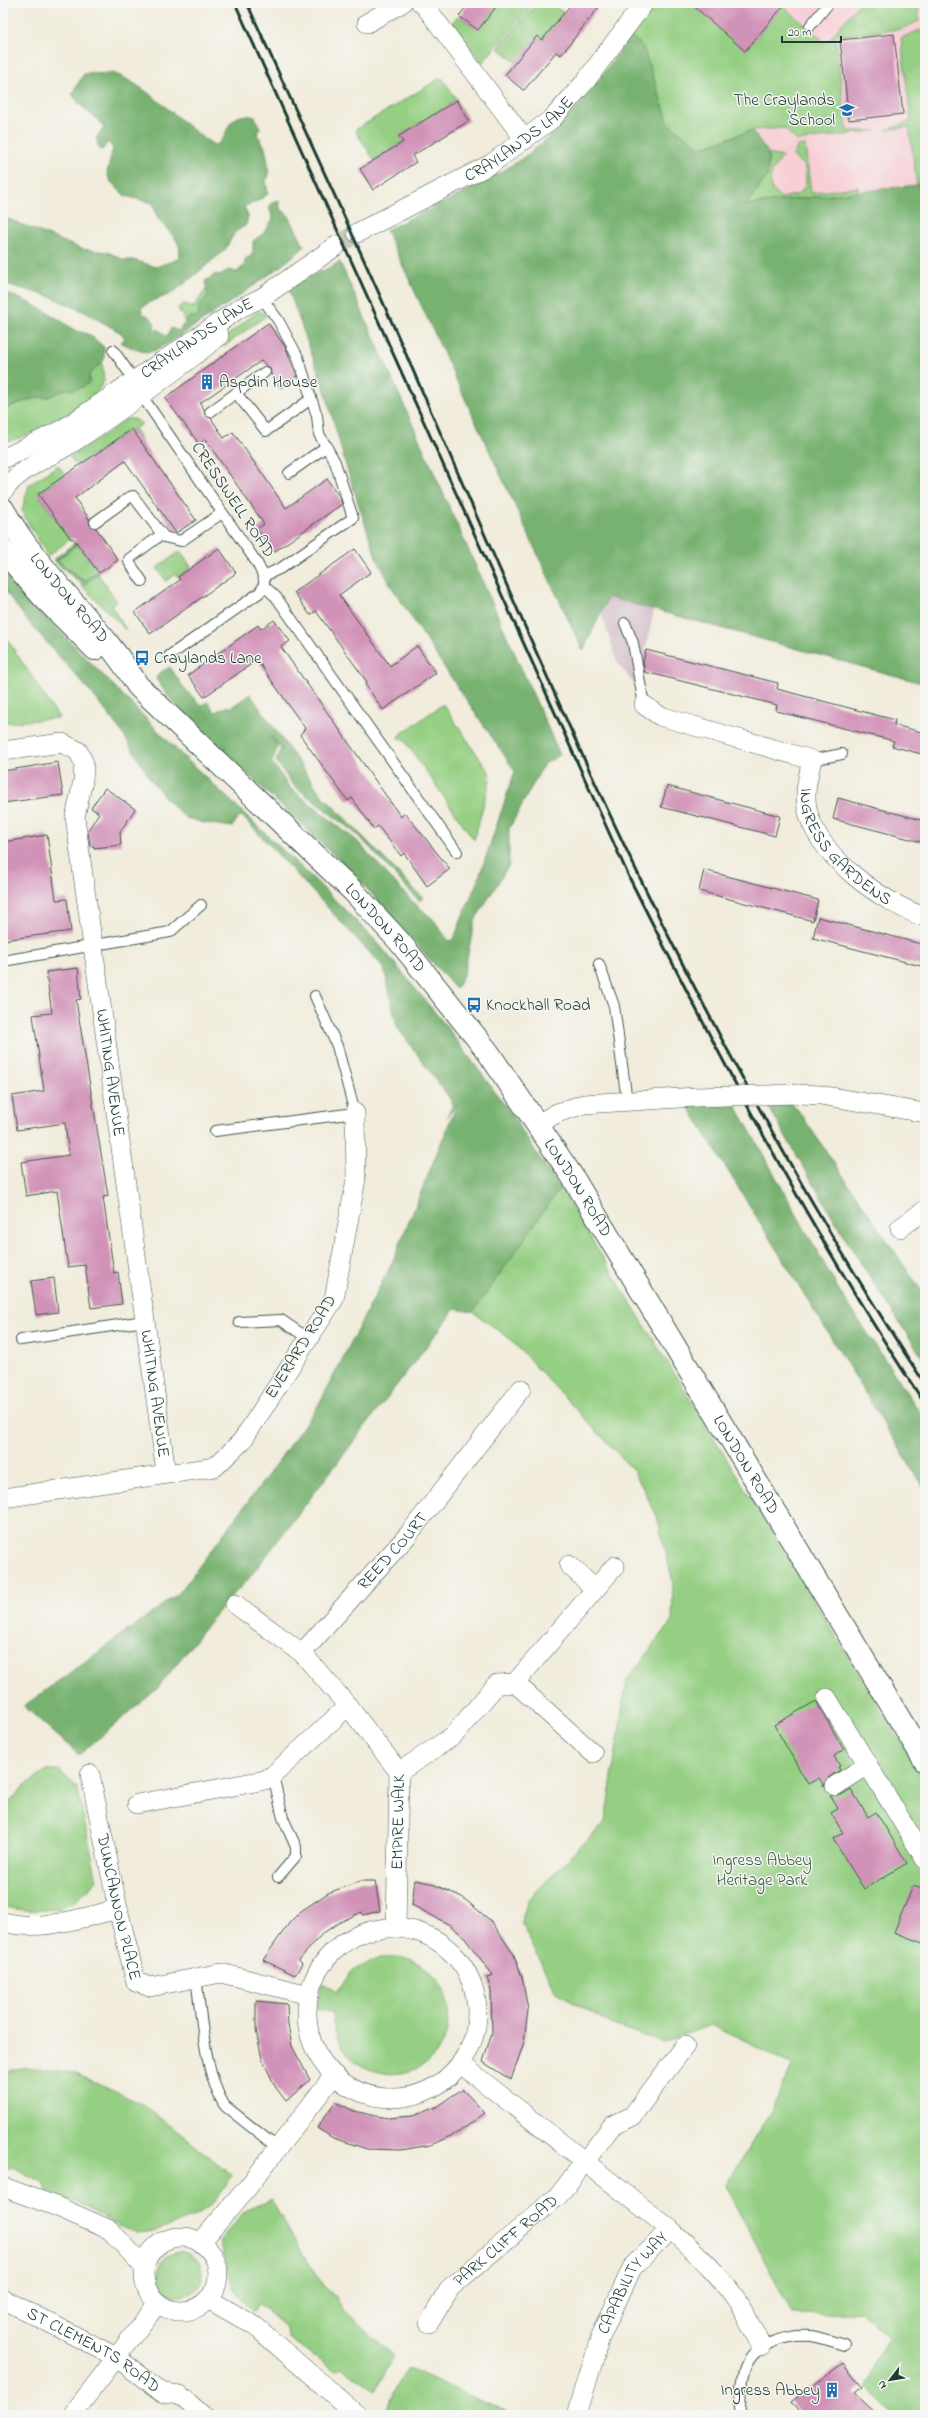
<svg xmlns="http://www.w3.org/2000/svg" width="928" height="2418" viewBox="0 0 928 2418" font-family="'Indie Flower',sans-serif">
<style>
.built{fill:#f7cfd5}
.industrial{fill:#d2bdc8}
.green{fill:#95cf83;stroke:#5a865c}
.forest{fill:#78b271;stroke:#4c7852}
.building{fill:#d192b8}
.lines{fill:none;stroke-linecap:round;stroke-linejoin:round}
.minor-tunnel{stroke:#c7c9ba;stroke-width:19;stroke-dasharray:19 10;stroke-linecap:butt}
.service-casing{stroke:#3e574d;stroke-width:12}
.minor-casing{stroke:#3e574d;stroke-width:20}
.primary-casing{stroke:#3e574d;stroke-width:24}
.service{stroke:#fff;stroke-width:10}
.minor{stroke:#fff;stroke-width:19}
.primary{stroke:#fff;stroke-width:22}
.rail{stroke:#1f3d34;stroke-width:3}
.minor-bridge-casing{stroke:#3e574d;stroke-width:20;stroke-linecap:butt}
.minor-bridge{stroke:#fff;stroke-width:19}
.labels{text-anchor:middle;dominant-baseline:central;stroke-width:3;stroke-linejoin:round;paint-order:stroke}
.poi-label{font-size:17px;fill:#1f3d34;stroke:#f6f6f2;text-anchor:start}
.street-label{font-size:17px;fill:#1f3d34;stroke:#f6f6f2}
.park-label{font-size:17px;fill:#375a44;stroke:#f6f6f2}
</style>
<rect width="100%" height="100%" fill="#f6f6f2"/>
<filter id="ink" filterUnits="userSpaceOnUse"><feTurbulence type="fractalNoise" baseFrequency=".025" numOctaves="2"/><feDisplacementMap in="SourceGraphic" scale="8" xChannelSelector="R" yChannelSelector="G"/><feConvolveMatrix kernelMatrix="1 2 1 2 8 2 1 2 1" color-interpolation-filters="sRGB"/></filter>
<filter id="wash" filterUnits="userSpaceOnUse"><feTurbulence type="fractalNoise" baseFrequency=".012" numOctaves="4" result="noise"/><feDisplacementMap in="SourceGraphic" scale="16" xChannelSelector="R" yChannelSelector="G"/><feGaussianBlur stdDeviation="0.9" result="paint"/><feColorMatrix in="noise" values="0 0 0 0 0 0 0 0 0 0 0 0 0 0 0 0 0 1.4 0 .05"/><feComposite in="paint" operator="in"/></filter>
<g filter="url(#wash)">
<rect width="100%" height="100%" fill="#f1ecdb"/>
<!-- built -->
<polygon class="built" points="683,3 925,3 925,184 745,205 769,154 752,131"/>
<!-- industrial -->
<polygon class="industrial" points="608,597 654,609 641,671 639,690 617,662 601,612"/>
<!-- green -->
<g class="green">
<polygon points="499,3 523,3 530,8 482,63 452,22 459,16 478,30"/>
<polygon points="537,3 550,3 564,13 542,40 516,62 498,48"/>
<polygon points="656,3 694,3 745,51 783,6 826,43 860,3 918,3 919,21 901,29 835,36 847,131 876,131 797,141 784,128 752,130 701,148 669,124 643,47 631,35"/>
<polygon points="920,30 920,33 925,32 925,184 917,185 909,127 886,130 911,121 901,38"/>
<polygon points="440,78 443,79 457,100 399,136 403,142 374,160 355,130"/>
<path d="M805 145 811 193 858 187V192L745 205 767 177 769 154 783 157C770 169 763 188 782 198L799 194 806 185 805 167 793 156 798 146Z"/>
<polygon points="206,289 208,295 199,310 199,314 194,318 191,316 185,322 178,308 184,304 194,307"/>
<polygon points="258,311 267,315 226,345 213,347"/>
<path d="M102 361 104 381C93 406 29 437 3 443V409L34 398 49 397 60 391 67 389 71 390 90 382 89 375Z"/>
<polygon points="127,419 135,419 142,424 135,429 142,441 132,429 76,466 70,457"/>
<polygon points="58,465 65,474 38,494 70,539 48,556 24,516 22,510 29,485"/>
<polygon points="77,544 98,571 84,581 57,560"/>
<polygon points="180,551 191,567 178,577 176,574 166,581 157,568"/>
<polygon points="98,574 117,601 111,605 126,630 81,585"/>
<polygon points="3,633 59,718 3,723"/>
<polygon points="443,704 489,772 490,780 474,840 402,737 399,739 398,736"/>
<polygon points="560,1188 925,1781 925,2415 894,2415 866,2386 888,2337 860,2311 829,2315 792,2314 726,2185 770,2113 793,2065 711,2025 663,2042 613,2025 555,1991 521,1922 528,1900 605,1822 627,1680 672,1621 673,1582 657,1516 634,1471 509,1338 473,1312"/>
<path d="M47 1770H58L77 1787 97 1880C89 1887 80 1899 71 1903 51 1913 24 1912 3 1906V1809L24 1786Z"/>
<path d="M385 1957C405 1955 426 1964 438 1980 447 1993 450 2008 448 2024 439 2094 335 2090 332 2012L316 2009 322 1983 337 1991C349 1971 362 1962 385 1957Z"/>
<path d="M26 2067 74 2073 146 2106 232 2175C215 2207 200 2217 166 2227 157 2230 145 2234 136 2232 119 2229 107 2218 93 2210 79 2202 62 2197 47 2191L44 2183 13 2167 3 2169V2072Z"/>
<polygon points="271,2200 309,2265 346,2312 394,2356 376,2391 342,2368 336,2371 288,2338 287,2328 259,2304 253,2312 232,2286 220,2240 245,2211"/>
<circle cx="180" cy="2274" r="22"/>
<polygon points="409,2368 512,2415 385,2415 395,2387"/>
</g>
<!-- forest -->
<g class="forest">
<path d="M631 35 643 47 669 124 701 148 752 130 769 154 767 177 746 205 925 184V684L608 597 583 651 386 230C441 203 504 178 549 137 581 108 606 69 631 35Z"/>
<path d="M113 73C152 88 179 123 214 145 230 144 222 108 255 117L260 128 257 135C267 144 268 162 269 176L266 180 268 194 254 203 244 206 248 217 246 225 235 232 225 250 184 284 171 294 150 302 141 308 143 314C152 316 159 325 151 333L158 329 166 336 169 333 171 328 178 331 190 317 194 318 199 314V306L208 295 205 281 216 274 221 275 228 270 237 272 244 266 246 258 250 257 253 252V241L263 234 273 219 269 207 275 200 279 201 280 208 289 216 304 246C300 256 167 347 153 351 141 355 131 346 121 343L125 338 121 333 85 312 51 297 3 283V217L82 249 108 252 124 260H134L156 267 178 259C186 242 165 230 158 218 155 214 155 208 153 203L125 196 110 181 107 173 113 148 108 142 102 150 99 148 96 138 104 127C94 114 80 109 72 93L84 74Z"/>
<polygon points="340,262 560,755 544,764 509,829 509,865 475,920 464,973 456,989 353,873 213,742 171,700 156,679 159,673 170,667 184,688 201,705 208,702 215,712 228,706 230,708 250,694 321,794 423,898 419,901 360,837 292,784 276,761 281,748 270,736 278,746 272,762 290,788 356,840 411,900 434,920 448,940 450,941 454,938 479,877 515,771 444,667 391,586 376,557 346,466 326,394 288,288"/>
<path d="M3 292C28 301 48 311 70 327 76 332 83 332 90 335 95 339 99 343 104 347V360L89 375V383L83 387 71 390 65 389 49 397 34 398 3 409Z"/>
<polygon points="76,542 77,544 57,560 84,581 98,571 99,573 83,585 53,560"/>
<polygon points="3,571 34,605 180,753 320,885 378,943 446,1026 507,1108 560,1188 473,1312 455,1309 247,1581 222,1606 157,1689 79,1755 24,1706 179,1593 268,1475 319,1404 392,1263 457,1104 447,1117 453,1104 451,1100 397,1027 384,968 242,816 238,818 232,827 204,823 186,818 165,798 151,780 121,731 94,696 26,619 3,588"/>
<polygon points="761,1094 778,1094 798,1110 925,1296 925,1362 848,1243"/>
<polygon points="730,1095 840,1292 925,1420 925,1490 683,1098"/>
</g>
<g id="blocks">
<!-- building -->
<g class="building">
<polygon points="469,3 499,3 478,30 459,16"/>
<polygon points="572,3 602,3 561,55 556,52 524,90 523,90 505,75 537,36 542,40"/>
<polygon points="690,3 786,3 745,51"/>
<polygon points="894,34 903,114 849,120 840,40"/>
<polygon points="457,100 469,121 412,156 416,162 373,190 360,169 403,142 399,136"/>
<polygon points="268,323 286,348 297,376 281,388 271,374 270,368 261,361 200,403 204,409 205,415 211,418 224,438 233,432 286,508 327,479 339,496 342,504 274,552 257,529 264,524 205,439 199,444 165,398"/>
<polygon points="132,429 196,520 176,533 125,461 75,498 89,519 90,525 96,528 118,560 99,573 73,538 71,539 38,494"/>
<polygon points="219,548 236,573 150,634 135,612 180,580 178,577"/>
<polygon points="355,549 371,572 339,595 390,666 417,646 436,673 383,710 365,684 367,682 316,611 310,615 294,592"/>
<polygon points="274,620 290,641 281,647 401,817 405,813 450,869 427,886 404,853 401,856 378,826 374,829 352,798 348,801 300,735 305,728 257,660 204,697 188,675 258,625 261,629"/>
<polygon points="646,650 778,683 777,689 895,720 894,725 925,733 925,755 892,746 894,741 776,711 777,705 645,672 643,662"/>
<polygon points="58,762 63,795 3,803 3,771"/>
<polygon points="667,786 780,816 775,836 661,807"/>
<polygon points="105,788 135,809 120,832 121,845 94,848 94,846 90,846 88,830 99,813 91,808"/>
<polygon points="838,798 925,821 925,843 833,819"/>
<polygon points="47,835 56,900 67,899 71,931 3,940 3,842"/>
<polygon points="704,870 818,900 813,921 699,891"/>
<polygon points="818,917 925,945 925,967 813,938"/>
<polygon points="78,968 81,999 76,1000 108,1196 103,1197 114,1273 118,1272 122,1304 91,1308 85,1265 68,1267 57,1191 26,1196 21,1162 69,1155 65,1123 17,1130 12,1096 44,1091 33,1015 52,1013 46,972"/>
<polygon points="54,1278 58,1312 36,1315 31,1281"/>
<polygon points="816,1701 844,1750 834,1756 840,1766 838,1767 840,1770 829,1777 824,1786 819,1778 808,1784 774,1725"/>
<polygon points="851,1789 868,1817 876,1812 907,1863 864,1889 833,1839 843,1833 831,1813 838,1809 830,1796 841,1795"/>
<polygon points="415,1880 430,1883 462,1897 492,1922 514,1955 522,1977 528,2010 524,2042 511,2080 483,2062 492,2032 491,1991 487,1977 493,1975 463,1936 450,1925 412,1905"/>
<polygon points="361,1881 375,1881 380,1911 363,1915 362,1912 338,1923 322,1934 299,1960 302,1964 295,1975 263,1960 290,1922 301,1911 328,1893"/>
<polygon points="913,1886 925,1890 925,1944 894,1932"/>
<polygon points="256,2001 287,2004 288,2025 292,2046 310,2080 286,2101 276,2088 262,2059 256,2030"/>
<polygon points="462,2089 485,2113 459,2132 431,2145 401,2150 367,2149 333,2138 317,2128 335,2102 354,2111 376,2116 389,2118 413,2116 436,2107"/>
<polygon points="843,2363 861,2387 854,2393 878,2415 801,2415 791,2402"/>
</g>
</g>
</g>
<g filter="url(#ink)">
<use href="#blocks" fill-opacity="0" stroke="#3e574d" stroke-width="1"/>
<g class="lines">
<!-- minor-tunnel -->
<polyline class="minor-tunnel" points="336,246 357,233"/>
<!-- service casing -->
<g class="service-casing">
<g id="service">
<polyline points="810,26 829,3"/>
<polyline points="262,298 278,320 298,357 317,416 319,434 335,462 353,518 281,568 264,576"/>
<polyline points="113,350 134,380"/>
<polyline points="236,393 266,431 311,399"/>
<path d="M142 396 257 563C262 574 269 582 259 593L169 656"/>
<polyline points="210,412 265,372"/>
<polyline points="289,473 327,446"/>
<polyline points="95,522 130,497 133,496 164,537 181,541 222,513"/>
<polyline points="142,581 129,562 129,559 162,534"/>
<polyline points="264,586 276,597 457,852"/>
<polyline points="625,623 633,643 644,705"/>
<polyline points="812,760 842,754"/>
<polyline points="3,961 170,932 201,905"/>
<polyline points="599,964 614,1006 627,1101"/>
<polyline points="215,1131 355,1113 337,1046 315,996"/>
<polyline points="239,1322 281,1320 309,1339"/>
<polyline points="21,1340 144,1321"/>
<polyline points="273,1775 283,1818 296,1847 296,1856 278,1877"/>
<path d="M196 1977C201 2014 205 2076 225 2106L278 2148"/>
<path d="M740 2408C741 2376 742 2353 775 2341 787 2337 799 2335 811 2336 822 2338 834 2342 844 2345"/>
</g>
</g>
<!-- minor casing -->
<g class="minor-casing">
<g id="minor">
<polyline points="421,3 425,6 525,140"/>
<polyline points="367,23 402,3"/>
<path id="s1" d="M357 233 491 164 553 118 584 83 644 3"/>
<path id="s2" d="M3 459 63 429 240 308 263 297 336 246"/>
<path d="M3 492C16 470 52 456 74 442 124 408 172 374 219 336"/>
<path id="s3" d="M644 705 660 716 812 760C808 776 804 792 807 808 816 855 882 903 925 917"/>
<path id="s4" d="M3 751 62 743 78 751 84 763 83 781 75 817 166 1472"/>
<polyline points="798,1094 820,1095 925,1113"/>
<polyline points="538,1124 557,1113 584,1104 696,1097"/>
<polyline points="900,1228 925,1210"/>
<polyline points="3,1498 215,1467 242,1441 334,1299 356,1179 355,1113"/>
<polyline points="569,1565 595,1589"/>
<polyline points="235,1604 302,1653"/>
<polyline points="515,1683 593,1753"/>
<polyline points="827,1698 925,1859"/>
<path id="s5" d="M399 1772 348 1706 302 1653 408 1535 521 1389"/>
<path id="s6" d="M90 1774 118 1909 136 1982 150 1987 221 1973 309 1995"/>
<polyline points="835,1786 868,1765"/>
<polyline points="137,1804 265,1780 273,1775 348,1706"/>
<path d="M3 1922C41 1932 81 1918 118 1909"/>
<path id="s7" d="M396 1927 399 1772 453 1736 497 1684 515 1683 615 1566"/>
<circle cx="392" cy="2013" r="85"/>
<polyline points="461,2064 670,2229"/>
<polyline points="3,2187 58,2207 110,2230 144,2267"/>
<circle cx="181" cy="2274" r="37"/>
<polyline points="201,2242 248,2187 334,2075"/>
<path id="s8" d="M3 2299 116 2357 163 2393 180 2395 202 2415"/>
<polyline points="208,2299 255,2326 357,2415"/>
<path id="s9" d="M429 2323 450 2288 559 2195 612 2126 632 2116 685 2046"/>
<polyline points="72,2415 158,2303"/>
<path id="s10" d="M577 2415 600 2338 632 2268 670 2229C695 2252 721 2275 740 2305 748 2318 754 2333 761 2346"/>
</g>
</g>
<!-- primary casing -->
<g class="primary-casing">
<g id="primary">
<path id="s11" d="M3 509C39 574 99 622 138 686L353 891 399 941 488 1052 572 1176 925 1761"/>
<polyline points="3,550 42,596 95,649"/>
</g>
</g>
<!-- service -->
<use href="#service" class="service"/>
<!-- minor -->
<use href="#minor" class="minor"/>
<!-- primary -->
<use href="#primary" class="primary"/>
<!-- rail -->
<g class="rail">
<path d="M235 3 629 877C719 1057 813 1236 925 1404"/>
<path d="M247 3C305 132 366 261 422 391 505 580 585 771 678 955 753 1102 834 1247 925 1384"/>
</g>
<!-- minor-bridge casing -->
<g class="minor-bridge-casing">
<polyline id="minor-bridge" points="696,1097 798,1094"/>
</g>
<!-- minor-bridge -->
<use href="#minor-bridge" class="minor-bridge"/>
</g>
</g>
<!-- icons -->
<defs>
<g id="school-bare" transform="scale(1.2)"><path d="M0-5L7-2L0 1L-7-2ZM-4 1L0 2.5L4 1V4Q0 6-4 4Z" fill="#1f6fb2" stroke="#f6f6f2" stroke-width="2.5" paint-order="stroke"/></g>
<g id="building-bare" transform="scale(1.2)"><path d="M-4-6H4V6H1V3H-1V6H-4ZM-2.5-4.3h1.7v1.8h-1.7ZM.8-4.3h1.7v1.8H.8ZM-2.5-1h1.7V.8h-1.7ZM.8-1h1.7V.8H.8Z" fill="#1f6fb2" stroke="#f6f6f2" stroke-width="2.5" paint-order="stroke"/></g>
<g id="bus-bare" transform="scale(1.2)"><path d="M-5-6H5V4H4V6H2V4H-2V6H-4V4H-5ZM-3.5-4V0h7V-4ZM-3.5 1.2v1.5H-2V1.2ZM2 1.2v1.5H3.5V1.2Z" fill="#1f6fb2" stroke="#f6f6f2" stroke-width="2.5" paint-order="stroke"/></g>
</defs>
<g fill-rule="evenodd">
<use href="#school-bare" x="847" y="110"/>
<use href="#building-bare" x="207" y="382"/>
<use href="#bus-bare" x="142" y="658"/>
<use href="#bus-bare" x="474" y="1005"/>
<use href="#building-bare" x="832" y="2390"/>
</g>
<g class="labels">
<!-- poi labels -->
<g class="poi-label">
<text x="835" y="100" text-anchor="end">The Craylands<tspan x="835" dy="20">School</tspan></text>
<text x="219" y="382">Aspdin House</text>
<text x="154" y="658">Craylands Lane</text>
<text x="486" y="1005">Knockhall Road</text>
<text x="820" y="2390" text-anchor="end">Ingress Abbey</text>
</g>
<!-- street labels -->
<g class="street-label">
<text stroke="none"><textPath href="#s1" startOffset="188">CRAYLANDS LANE</textPath></text>
<text stroke="none"><textPath href="#s2" startOffset="229">CRAYLANDS LANE</textPath></text>
<text transform="translate(233 500) rotate(56)">CRESSWELL ROAD</text>
<text stroke="none"><textPath href="#s11" startOffset="111">LONDON ROAD</textPath></text>
<text stroke="none"><textPath href="#s3" startOffset="280">INGRESS GARDENS</textPath></text>
<text stroke="none"><textPath href="#s11" startOffset="569">LONDON ROAD</textPath></text>
<text stroke="none"><textPath href="#s4" startOffset="404">WHITING AVENUE</textPath></text>
<text stroke="none"><textPath href="#s11" startOffset="893">LONDON ROAD</textPath></text>
<text transform="translate(301 1347) rotate(-58)">EVERARD ROAD</text>
<text stroke="none"><textPath href="#s4" startOffset="728">WHITING AVENUE</textPath></text>
<text stroke="none"><textPath href="#s11" startOffset="1217">LONDON ROAD</textPath></text>
<text stroke="none"><textPath href="#s5" startOffset="290">REED COURT</textPath></text>
<text stroke="none"><textPath href="#s7" startOffset="105">EMPIRE WALK</textPath></text>
<text stroke="none"><textPath href="#s6" startOffset="136">DUNCANNON PLACE</textPath></text>
<text stroke="none"><textPath href="#s9" startOffset="114">PARK CLIFF ROAD</textPath></text>
<text stroke="none"><textPath href="#s10" startOffset="145">CAPABILITY WAY</textPath></text>
<text stroke="none"><textPath href="#s8" startOffset="104">ST CLEMENTS ROAD</textPath></text>
</g>
<!-- park labels -->
<g class="park-label">
<text x="762" y="1860">Ingress Abbey<tspan x="762" dy="20">Heritage Park</tspan></text>
</g>
</g>
<!-- margin -->
<rect width="928" height="2418" fill="none" stroke="#f6f6f2" stroke-width="16"/>
<!-- north arrow -->
<g transform="translate(890 2380) rotate(239)" stroke="#f6f6f2" stroke-width="3" paint-order="stroke">
<path d="M0-3L7 15L0 10L-7 15Z" fill="#1f3d34"/>
<text y="-6" font-size="11" font-weight="bold" text-anchor="middle" fill="#1f3d34">N</text>
</g>
<!-- scale -->
<path d="M782 36v6h59v-6" fill="none" stroke="#1f3d34" stroke-width="2"/>
<text x="788" y="36" font-size="12" fill="#1f3d34" stroke="#f6f6f2" stroke-width="3" paint-order="stroke">20 m</text>
</svg>
